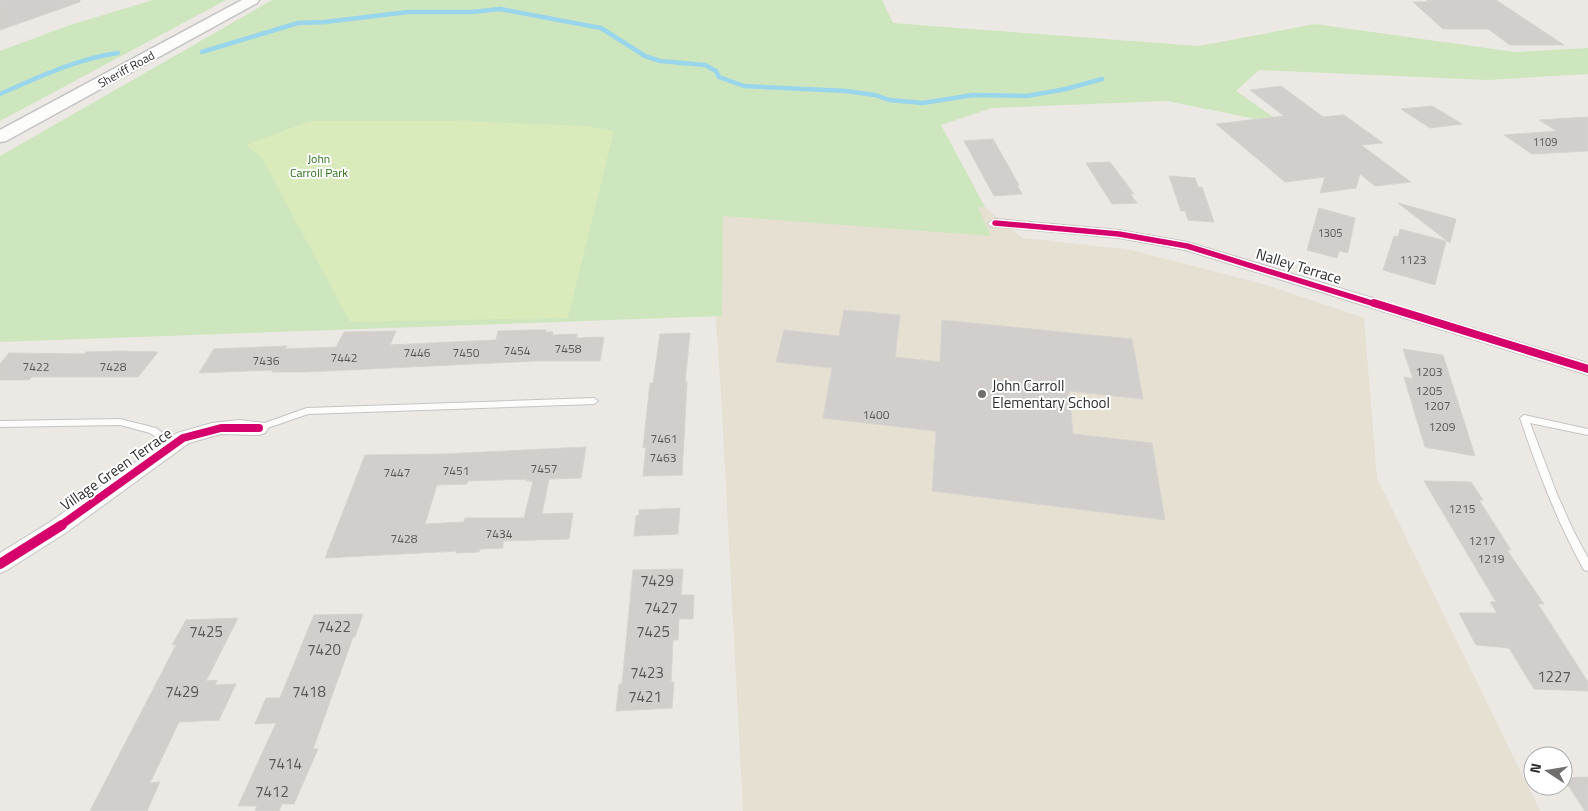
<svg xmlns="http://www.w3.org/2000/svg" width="1588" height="811" viewBox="0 0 1588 811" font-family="'Titillium Web',sans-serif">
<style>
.education{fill:#e6e0d3}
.green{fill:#cee6be}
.pitch{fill:#d9eabb}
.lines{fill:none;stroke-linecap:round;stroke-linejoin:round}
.stream{stroke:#99d6ec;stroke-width:4.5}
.building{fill:#d1cecb;stroke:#d7d4d0;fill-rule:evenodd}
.service-casing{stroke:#c5c4c5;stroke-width:2}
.minor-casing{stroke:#c5c4c5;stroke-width:2}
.secondary-casing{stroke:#c5c4c5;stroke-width:3}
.service{fill:#fcfcfb;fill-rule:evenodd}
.minor{fill:#fcfcfb;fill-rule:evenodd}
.secondary{fill:#fcfcfb;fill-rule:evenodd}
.cycleway-far2-casing{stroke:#fff;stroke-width:8}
.cycleway-far1-casing{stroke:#fff;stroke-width:11}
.cycleway-casing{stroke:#fff;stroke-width:13}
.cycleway-far2{stroke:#d6006c;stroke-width:5.5}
.cycleway-far1{stroke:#d6006c;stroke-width:8}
.cycleway{stroke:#d6006c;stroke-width:10}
.poi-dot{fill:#706f6e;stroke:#fff;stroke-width:2}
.labels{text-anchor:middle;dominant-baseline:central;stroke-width:4;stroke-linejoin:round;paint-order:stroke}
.far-number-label{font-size:11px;fill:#585857}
.far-street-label{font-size:12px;fill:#2e2e2e;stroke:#fff}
.far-park-label{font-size:12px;fill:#2c6e1b;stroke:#fff}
.number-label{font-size:12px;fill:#585857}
.street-label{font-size:15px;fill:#2e2e2e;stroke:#fff}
.poi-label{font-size:15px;fill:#2e2e2e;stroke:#fff;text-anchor:start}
.near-number-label{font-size:15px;fill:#585857}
</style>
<rect width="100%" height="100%" fill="#ece8e4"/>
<!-- education -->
<polygon class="education" points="614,131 811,182 985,207 1023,238 1131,250 1263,284 1364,318 1377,478 1540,811 743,811 721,392 715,309"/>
<!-- green -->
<g class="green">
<polygon points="153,0 226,0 0,121 0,51 70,25"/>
<polygon points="272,0 882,0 893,23 1199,46 1315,24 1515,52 1588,48 1588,74 1488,80 1259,70 1236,91 1285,125 1167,101 992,108 941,125 985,207 978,207 991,236 723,216 722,316 0,342 0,156"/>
</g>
<!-- pitch -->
<polygon class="pitch" points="310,121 457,121 586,126 614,131 568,318 350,322 262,158 246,145"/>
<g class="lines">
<!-- stream -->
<g class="stream">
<polyline points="202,52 298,23 325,22 408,12 472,12 500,9 601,28 645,56 660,61 705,65 716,71 719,77 744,86 846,91 875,95 889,100 923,103 973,95 1027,96 1066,89 1102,79"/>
<path d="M0 94C39 77 76 59 118 53"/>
</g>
</g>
<!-- building -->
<g class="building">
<polygon points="0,0 80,0 80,2 0,30"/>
<polygon points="1426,0 1496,0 1564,45 1510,45 1488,29 1443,29 1413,2 1429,2"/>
<polygon points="1281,86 1323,117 1344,115 1383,143 1361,145 1411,182 1375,186 1360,174 1356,188 1320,193 1325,177 1285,182 1216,124 1284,116 1250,90"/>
<polygon points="1432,106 1462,124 1430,128 1401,109"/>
<polygon points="1588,117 1588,151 1532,154 1504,135 1557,131 1539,120"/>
<polygon points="993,139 1019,185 1017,185 1022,194 994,196 964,141"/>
<polygon points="1110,162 1134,194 1130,194 1137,203 1112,204 1086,163"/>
<polygon points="1169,176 1195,178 1198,187 1202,187 1214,222 1188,220 1185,211 1181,211"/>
<polygon points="1398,203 1456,219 1450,243"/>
<polygon points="1319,208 1355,218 1348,252 1347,253 1339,251 1337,258 1307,250"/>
<polygon points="1400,229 1446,241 1435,285 1383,270 1394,236 1398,237"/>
<polygon points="844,310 900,315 895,357 940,362 942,320 1132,339 1143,399 1069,391 1073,434 1152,443 1165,520 932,491 936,431 823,418 832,368 776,362 784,330 839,336"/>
<polygon points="529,330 546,330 545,332 553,332 552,335 577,334 576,338 604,337 600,361 535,361 306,372 272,372 273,370 199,373 214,349 287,346 285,349 336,347 344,332 396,331 390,345 496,340 498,331"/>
<polygon points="690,333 685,382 687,382 682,475 643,476 646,447 643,448 650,383 653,383 660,334"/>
<polygon points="1403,349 1443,355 1475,456 1425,447 1404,377 1413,379"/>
<polygon points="120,351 158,352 138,377 32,377 29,380 0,380 0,364 9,353 84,354 86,352"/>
<path d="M586 447 581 478 549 479 542 514 573 513 569 539 503 541V548L480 549 479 552 456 553 457 551 325 558 365 455 444 454ZM527 479 526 481H533L524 518H465L464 522 425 524 437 485 467 484 468 481Z"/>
<polygon points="1424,481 1471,482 1483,500 1479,500 1511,550 1507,550 1544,604 1538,604 1588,682 1588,691 1534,689 1509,648 1476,645 1459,613 1497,613 1490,602 1496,602"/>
<polygon points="680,508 678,534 634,536 636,516 639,515 639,510"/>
<polygon points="683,569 681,595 694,595 693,619 679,619 678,640 673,640 671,682 674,682 672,708 616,711 619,684 622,684 633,570"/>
<polygon points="363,614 355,637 353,637 313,749 318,749 294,804 282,804 279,811 255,811 257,806 238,806 276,723 255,724 266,698 280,698 314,615"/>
<polygon points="238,618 206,681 217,680 215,685 236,684 219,720 179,722 150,783 160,782 147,811 90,811 176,645 172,645 186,620"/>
<polygon points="1588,777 1588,811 1585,811 1563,778"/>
</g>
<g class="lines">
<!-- service casing -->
<g class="service-casing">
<g id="service">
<polygon points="594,398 598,401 594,404 308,414 259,431 255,428 256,426 307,408"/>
<path d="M1524 415 1588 429V435L1530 423 1557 494 1573 530 1588 558V571L1584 570C1557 522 1538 471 1520 418Z"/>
<polygon points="120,419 156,428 178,445 176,447 170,447 150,433 120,425 0,427 0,421"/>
</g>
</g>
<!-- minor casing -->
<g class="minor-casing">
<g id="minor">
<polygon points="995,219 1119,230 1187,242 1588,363 1588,375 1185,250 1119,238 990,226 988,223"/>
<polygon points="239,420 265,423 268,428 265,433 259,435 221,434 189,443 64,534 7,570 0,573 0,553 50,522 177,433 212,423"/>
</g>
</g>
<!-- secondary casing -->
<g class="secondary-casing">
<polygon id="secondary" points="242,0 259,0 257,3 6,141 0,142 0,130"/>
</g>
<!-- service -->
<use href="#service" class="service"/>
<!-- minor -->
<use href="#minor" class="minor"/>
<!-- secondary -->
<use href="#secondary" class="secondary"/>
<!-- cycleway-far2 casing -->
<g class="cycleway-far2-casing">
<polyline id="cycleway-far2" points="995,223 1119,234 1187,246 1378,305"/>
</g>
<!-- cycleway-far1 casing -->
<g class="cycleway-far1-casing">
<g id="cycleway-far1">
<polyline points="1374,303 1588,369"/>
<polyline points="60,526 183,438 221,428 259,428"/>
</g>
</g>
<!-- cycleway casing -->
<g class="cycleway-casing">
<polyline id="cycleway" points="0,564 62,525"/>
</g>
<!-- cycleway-far2 -->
<use href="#cycleway-far2" class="cycleway-far2"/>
<!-- cycleway-far1 -->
<use href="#cycleway-far1" class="cycleway-far1"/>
<!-- cycleway -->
<use href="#cycleway" class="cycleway"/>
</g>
<!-- markers -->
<circle class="poi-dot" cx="982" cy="394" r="5"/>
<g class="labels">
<!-- far-number labels -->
<g class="far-number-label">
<text x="1545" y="142">1109</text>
<text x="1330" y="233">1305</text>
</g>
<!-- far-street labels -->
<g class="far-street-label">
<text transform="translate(126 69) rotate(-29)">Sheriff Road</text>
</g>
<!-- far-park labels -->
<g class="far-park-label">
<text x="319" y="158">John<tspan x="319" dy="14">Carroll Park</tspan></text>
</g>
<!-- number labels -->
<g class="number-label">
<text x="1413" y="259">1123</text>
<text x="568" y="348">7458</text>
<text x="517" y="350">7454</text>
<text x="417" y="352">7446</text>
<text x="466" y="352">7450</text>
<text x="344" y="357">7442</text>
<text x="266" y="360">7436</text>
<text x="36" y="366">7422</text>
<text x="113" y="366">7428</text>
<text x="1429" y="371">1203</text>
<text x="1429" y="390">1205</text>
<text x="1437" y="405">1207</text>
<text x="876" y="414">1400</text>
<text x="1442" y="426">1209</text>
<text x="664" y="438">7461</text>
<text x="663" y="457">7463</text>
<text x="544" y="468">7457</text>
<text x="456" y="470">7451</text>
<text x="397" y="472">7447</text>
<text x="1462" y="508">1215</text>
<text x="499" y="533">7434</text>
<text x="404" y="538">7428</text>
<text x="1482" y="540">1217</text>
<text x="1491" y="558">1219</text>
</g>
<!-- street labels -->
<g class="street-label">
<text transform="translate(1299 266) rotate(17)">Nalley Terrace</text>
<text transform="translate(116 469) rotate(-35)">Village Green Terrace</text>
</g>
<!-- poi labels -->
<g class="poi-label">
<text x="992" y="385">John Carroll<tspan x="992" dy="17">Elementary School</tspan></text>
</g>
<!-- near-number labels -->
<g class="near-number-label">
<text x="657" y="580">7429</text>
<text x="661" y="607">7427</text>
<text x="334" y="626">7422</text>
<text x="206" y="631">7425</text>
<text x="653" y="631">7425</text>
<text x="324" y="649">7420</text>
<text x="647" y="672">7423</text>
<text x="1554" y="676">1227</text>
<text x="182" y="691">7429</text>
<text x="309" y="691">7418</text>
<text x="645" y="696">7421</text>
<text x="285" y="763">7414</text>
<text x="272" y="791">7412</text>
</g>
</g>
<!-- north arrow -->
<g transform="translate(1548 771) rotate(282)"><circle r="24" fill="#ffffff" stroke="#ababab"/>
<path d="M0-4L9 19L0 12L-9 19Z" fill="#706f6e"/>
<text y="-8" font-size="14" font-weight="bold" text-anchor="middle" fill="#2e2e2e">N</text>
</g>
</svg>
